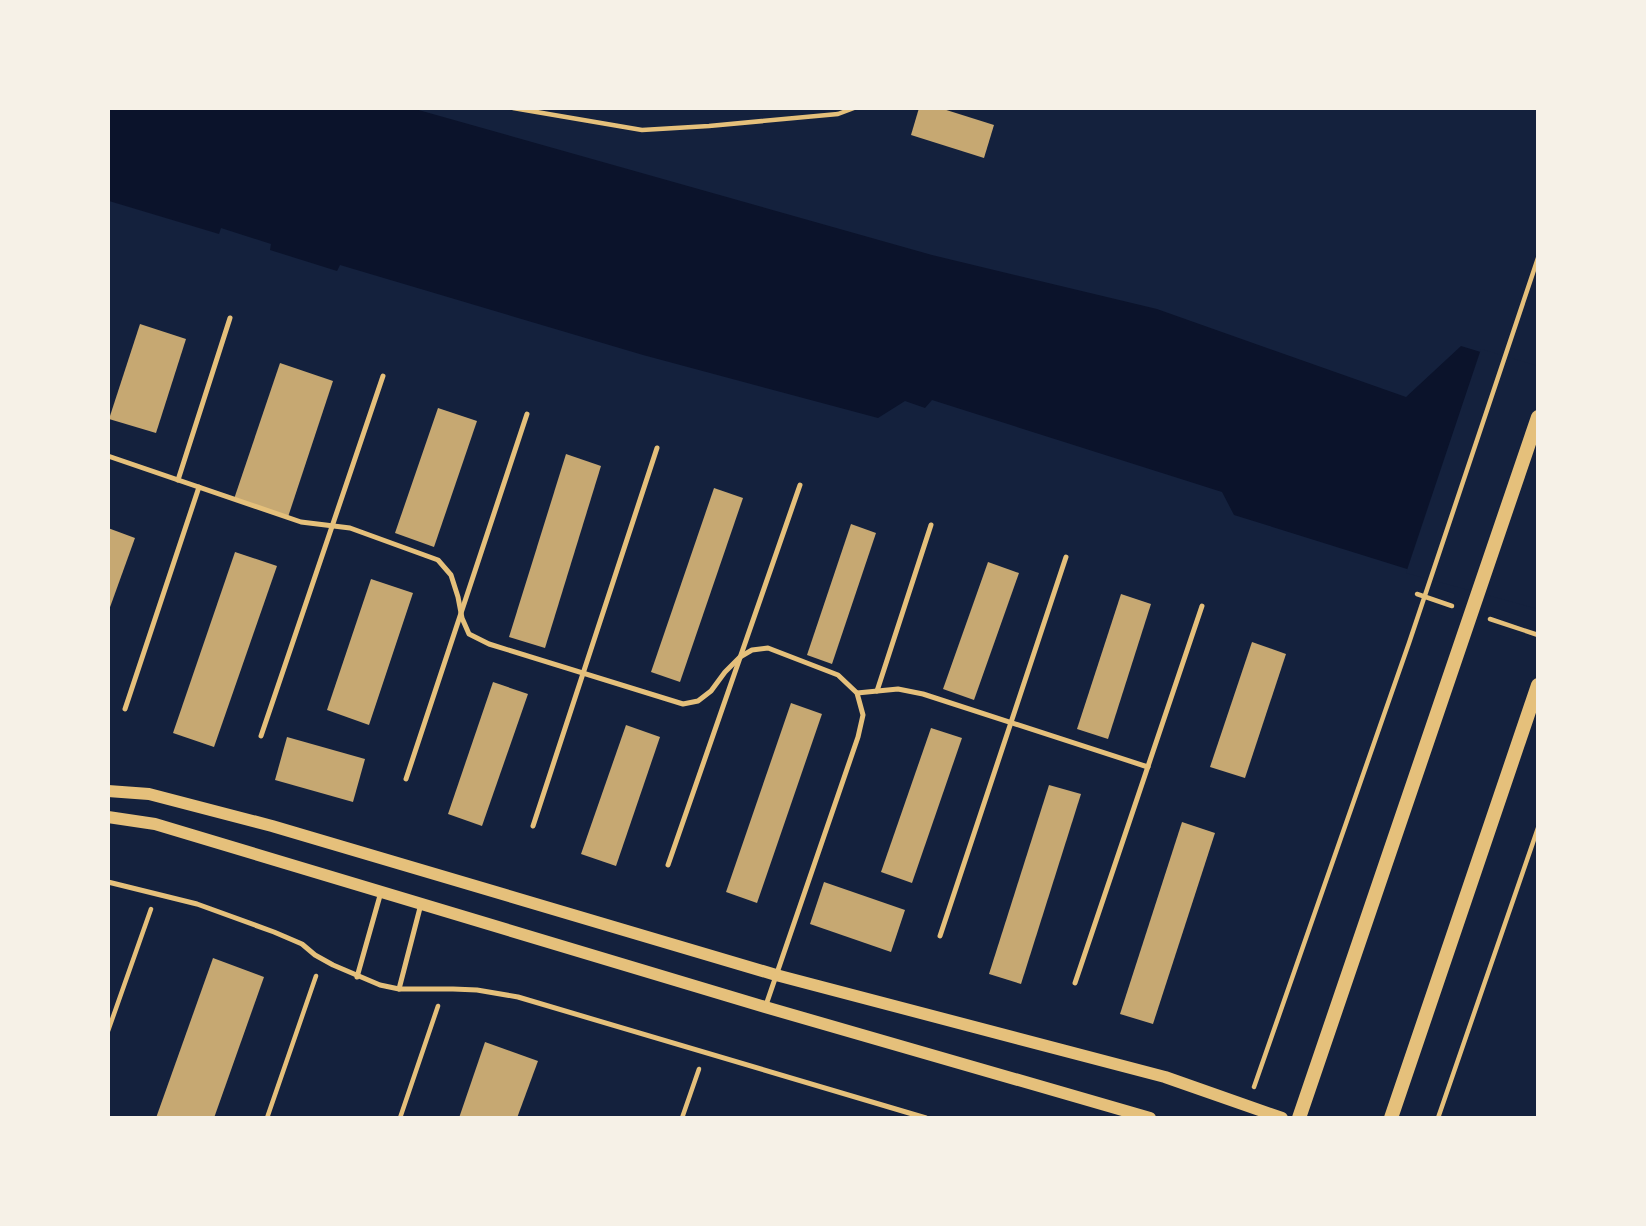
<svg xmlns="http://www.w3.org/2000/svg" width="1646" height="1226" viewBox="0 0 1646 1226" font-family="'Sofia Sans Condensed',sans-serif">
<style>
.water{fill:#0b132b}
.pier{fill:#14213d}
.building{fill:#c6a872}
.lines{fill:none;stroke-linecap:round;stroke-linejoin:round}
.path{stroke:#e5c07b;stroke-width:4.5}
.service{stroke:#e5c07b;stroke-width:5}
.tertiary{stroke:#e5c07b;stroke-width:12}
.secondary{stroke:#e5c07b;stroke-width:14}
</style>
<rect width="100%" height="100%" fill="#14213d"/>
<!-- water -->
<polygon class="water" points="108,109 415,109 932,255 1157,309 1406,397 1461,346 1537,369 1423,574 1234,515 1222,492 932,400 925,408 905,401 878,418 643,355 340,265 337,271 270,250 271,244 221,228 219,234 109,201"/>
<!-- pier -->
<polygon class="pier" points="1481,349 1538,366 1538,609 1406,573"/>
<!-- building -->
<g class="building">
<polygon points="919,108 940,108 994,125 984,158 911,135"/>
<polygon points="140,324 186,339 156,433 109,419"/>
<polygon points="280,363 333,381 288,517 234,499"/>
<polygon points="438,408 477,421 434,547 395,533"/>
<polygon points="566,454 601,466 545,648 509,637"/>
<polygon points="714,488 743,498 680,682 651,672"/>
<polygon points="851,524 876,533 832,664 807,655"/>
<polygon points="108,528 135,538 109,610 108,610"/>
<polygon points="235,552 277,566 214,747 173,733"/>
<polygon points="988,562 1019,573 974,700 943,689"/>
<polygon points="371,579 413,593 369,725 327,710"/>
<polygon points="1121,594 1151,604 1108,739 1077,729"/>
<polygon points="1252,642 1286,654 1245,778 1210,767"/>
<polygon points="493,682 528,694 482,826 448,814"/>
<polygon points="791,703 822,714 757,903 726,892"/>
<polygon points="626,725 660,737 616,866 581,854"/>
<polygon points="931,728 962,738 912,883 881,872"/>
<polygon points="287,737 365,759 353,802 275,780"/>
<polygon points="1049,785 1081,794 1021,984 989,974"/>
<polygon points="1182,822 1215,833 1153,1024 1120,1014"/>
<polygon points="824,882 905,910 891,952 810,924"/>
<polygon points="213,958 264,977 214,1118 156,1118"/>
<polygon points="485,1042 538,1061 517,1118 459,1118"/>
</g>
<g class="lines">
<!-- path -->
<g class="path">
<polyline points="513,108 642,130 709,126 838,114 854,108"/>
<polyline points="1417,594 1452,606"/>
<polyline points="1490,619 1538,635"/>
<polyline points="108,1031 151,909"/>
<polyline points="1254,1087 1409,643 1538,258"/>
<polyline points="267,1118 316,976"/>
<polyline points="400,1118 438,1006"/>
<polyline points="682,1118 699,1069"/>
<polyline points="1438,1118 1538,828"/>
</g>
<!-- service -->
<g class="service">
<polyline points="108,456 301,522 350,528 438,560 451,575 458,597 462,618 469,634 489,644 683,704 698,701 711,691 725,672 740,657 752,650 768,648 838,675 857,693 863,715 858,737 766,1005"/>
<polyline points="178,480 230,318"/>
<polyline points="877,691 931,525"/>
<polyline points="857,693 898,689 923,694 1148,767"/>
<polyline points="125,709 199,487"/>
<polyline points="261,736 383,376"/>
<polyline points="406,779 527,414"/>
<polyline points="533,826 657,448"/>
<polyline points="668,865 800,485"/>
<polyline points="108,882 197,904 274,932 302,944 315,955 333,965 380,985 399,989 453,989 477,990 518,997 926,1118"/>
<polyline points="940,936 1066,557"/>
<polyline points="357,977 381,892"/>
<polyline points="1075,983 1202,606"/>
<polyline points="399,989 421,904"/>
</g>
<!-- tertiary -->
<g class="tertiary">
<polyline points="108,791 149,794 272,826 776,975 1165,1077 1282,1118"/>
<polyline points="108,817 155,824 765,1007 1150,1118"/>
</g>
<!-- secondary -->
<g class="secondary">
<polyline points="1299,1118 1538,417"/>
<polyline points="1391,1118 1538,685"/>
</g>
</g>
<!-- border -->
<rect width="1646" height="1226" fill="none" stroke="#f6f1e7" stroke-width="220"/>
</svg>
